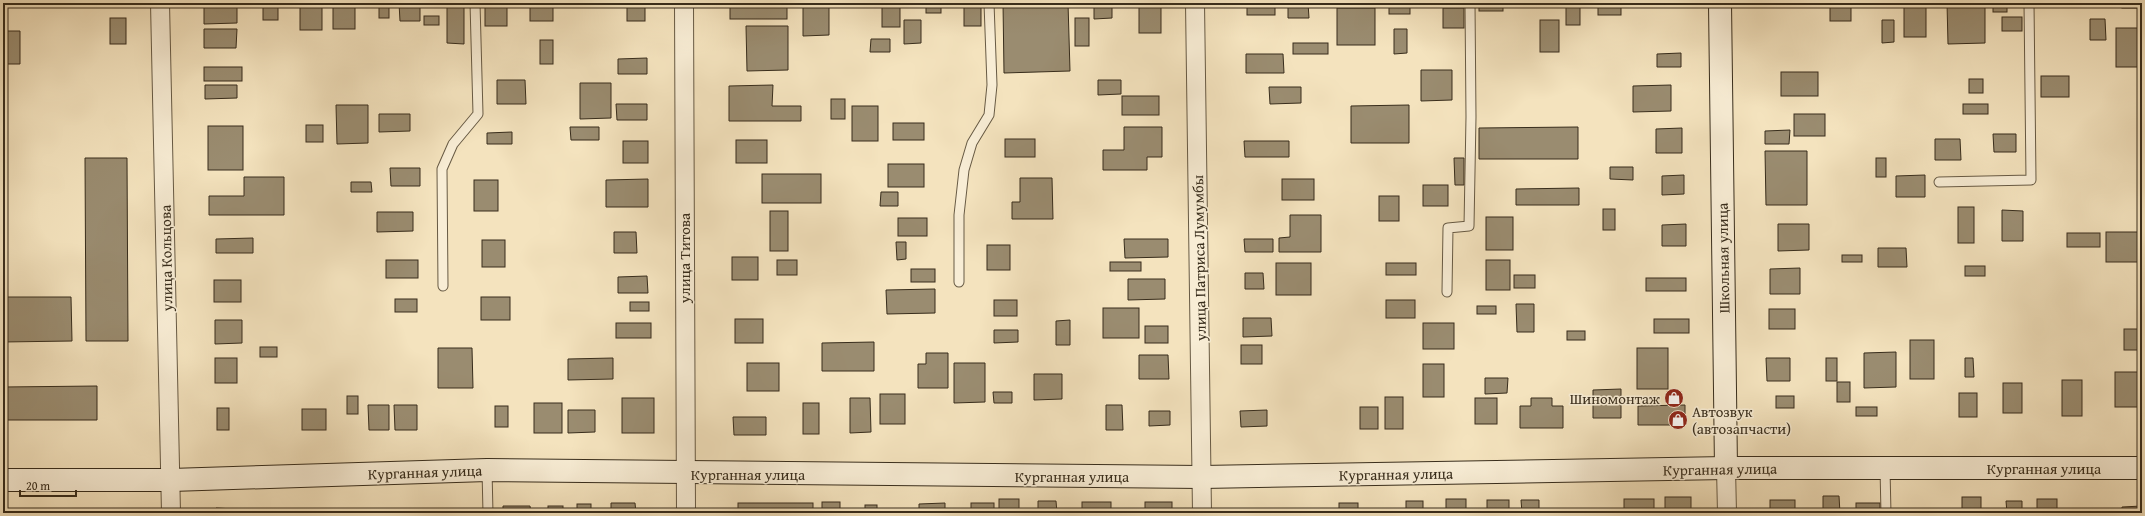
<svg xmlns="http://www.w3.org/2000/svg" width="2145" height="516" font-family="'Gentium Book Plus',serif">
	<style>
		.building { fill: #9a8c70; stroke: #382d1c }
		.lines { fill: none; stroke-linecap: round; stroke-linejoin: round }
		.lane-casing { stroke: #675a44; stroke-width: 11 }
		.street-casing { stroke: #675a44; stroke-width: 20 }
		.secondary-casing { stroke: #382d1c; stroke-width: 24 }
		.lane { stroke: #f8edd5; stroke-width: 9 }
		.street { stroke: #f8edd5; stroke-width: 18 }
		.secondary { stroke: #f8edd5; stroke-width: 22 }
		.labels { text-anchor: middle; dominant-baseline: central; stroke-width: 3; stroke-linejoin: round; paint-order: stroke }
		.street-label { font-size: 15px; fill: #382d1c; stroke: #f8edd5 }
		.poi-label { font-size: 15px; fill: #382d1c; stroke: #f8edd5; text-anchor: end }
	</style>
	<rect width="100%" height="100%" fill="#f4e3be"/>
	<filter id="stains"><feTurbulence type="fractalNoise" baseFrequency=".005" numOctaves="4"/><feColorMatrix values="0 0 0 0 .2 0 0 0 0 .09 0 0 0 0 .02 0 0 0 .5 -.17"/></filter>
	<radialGradient id="worn" r=".72"><stop offset=".6" stop-color="#630" stop-opacity="0"/><stop offset="1" stop-color="#630" stop-opacity=".3"/></radialGradient>
	<g class="building">
		<rect x="263" y="3" width="15" height="17"/>
		<rect x="333" y="3" width="22" height="26"/>
		<rect x="379" y="3" width="10" height="15"/>
		<path d="M399,3h21v18h-20z"/>
		<path d="M447,3h17v41l-17,-1z"/>
		<rect x="485" y="3" width="22" height="23"/>
		<rect x="530" y="3" width="23" height="18"/>
		<rect x="627" y="3" width="18" height="18"/>
		<rect x="730" y="3" width="57" height="16"/>
		<path d="M829,3v32l-26,1v-32z"/>
		<rect x="882" y="3" width="18" height="24"/>
		<rect x="926" y="3" width="15" height="10"/>
		<rect x="964" y="3" width="17" height="23"/>
		<path d="M1003,3h65l2,68 -66,2z"/>
		<path d="M1094,3h18v15l-18,1z"/>
		<rect x="1139" y="3" width="22" height="30"/>
		<rect x="1247" y="3" width="28" height="12"/>
		<path d="M1288,3h20l1,15h-21z"/>
		<rect x="1389" y="3" width="21" height="11"/>
		<rect x="1479" y="3" width="24" height="8"/>
		<rect x="1566" y="3" width="14" height="22"/>
		<rect x="1598" y="3" width="23" height="12"/>
		<rect x="1830" y="3" width="21" height="18"/>
		<rect x="1858" y="3" width="24" height="2"/>
		<rect x="1904" y="3" width="22" height="34"/>
		<path d="M1947,3h38v40l-37,1z"/>
		<rect x="1993" y="3" width="14" height="9"/>
		<rect x="2049" y="3" width="15" height="2"/>
		<rect x="2122" y="3" width="20" height="5"/>
		<path d="M204,4h33v19l-33,1z"/>
		<rect x="300" y="7" width="22" height="23"/>
		<rect x="1337" y="8" width="38" height="37"/>
		<rect x="1443" y="8" width="21" height="20"/>
		<rect x="424" y="16" width="15" height="9"/>
		<rect x="2002" y="17" width="20" height="14"/>
		<rect x="110" y="18" width="16" height="26"/>
		<rect x="1075" y="18" width="14" height="28"/>
		<path d="M2090,19h15l1,21h-16z"/>
		<path d="M904,20h17v23l-17,1z"/>
		<rect x="1540" y="20" width="19" height="32"/>
		<path d="M1882,20h12v22l-12,1z"/>
		<path d="M746,26h42v44l-41,1z"/>
		<rect x="2116" y="28" width="26" height="39"/>
		<path d="M204,29h33l-1,19h-32z"/>
		<path d="M1394,29h13v24l-13,1z"/>
		<path d="M3,31h17v33h-17v82z"/>
		<path d="M871,39h19v13h-20z"/>
		<rect x="540" y="40" width="13" height="24"/>
		<rect x="1293" y="43" width="35" height="11"/>
		<path d="M1681,53v14h-24v-13z"/>
		<path d="M1246,54h37l1,19h-38z"/>
		<path d="M647,58v16h-29v-15z"/>
		<rect x="204" y="67" width="38" height="14"/>
		<path d="M1421,70h31v30l-31,1z"/>
		<rect x="1781" y="72" width="37" height="24"/>
		<rect x="2041" y="76" width="28" height="21"/>
		<rect x="1969" y="79" width="14" height="14"/>
		<path d="M497,80h28l1,24h-29z"/>
		<path d="M1098,80h23v14l-23,1z"/>
		<path d="M580,83h31v35l-31,1z"/>
		<path d="M205,85h32v13l-32,1z"/>
		<path d="M773,85l-1,21h29v15h-72v-35z"/>
		<path d="M1671,85v26l-38,1v-26z"/>
		<path d="M1269,87h32v16l-31,1z"/>
		<rect x="1122" y="96" width="37" height="19"/>
		<rect x="831" y="99" width="14" height="20"/>
		<path d="M616,104h31v16h-30z"/>
		<rect x="1963" y="104" width="25" height="10"/>
		<path d="M336,105h32v38l-31,1z"/>
		<path d="M1409,105v38h-58v-37z"/>
		<rect x="852" y="106" width="26" height="35"/>
		<path d="M379,114h31v17l-31,1z"/>
		<rect x="1794" y="114" width="31" height="22"/>
		<rect x="893" y="123" width="31" height="17"/>
		<rect x="306" y="125" width="17" height="17"/>
		<rect x="208" y="126" width="35" height="44"/>
		<path d="M570,127h29v13h-28z"/>
		<path d="M1124,127h38v30h-15v13h-44v-20h21z"/>
		<path d="M1578,127v32h-99v-31z"/>
		<path d="M1682,128v25h-26v-24z"/>
		<path d="M1790,130l-1,14h-24v-13z"/>
		<path d="M512,132v12h-25v-11z"/>
		<path d="M1993,134h23v18h-22z"/>
		<rect x="1005" y="139" width="30" height="18"/>
		<path d="M1935,139h25l1,21h-26z"/>
		<rect x="736" y="140" width="31" height="23"/>
		<rect x="623" y="141" width="25" height="22"/>
		<path d="M1244,141h45v16h-44z"/>
		<path d="M1765,151h42v54h-41z"/>
		<path d="M85,158h42l1,183h-42z"/>
		<path d="M1454,158h10v27h-9z"/>
		<rect x="1876" y="158" width="10" height="19"/>
		<rect x="888" y="164" width="36" height="23"/>
		<path d="M1610,167h23v13l-23,-1z"/>
		<path d="M390,168h30v18h-29z"/>
		<rect x="762" y="174" width="59" height="29"/>
		<path d="M1684,175v19l-22,1v-19z"/>
		<path d="M1925,175v22h-29v-21z"/>
		<path d="M244,177h40v38h-75v-19h35z"/>
		<path d="M1020,178h32l1,41h-41v-17h8z"/>
		<path d="M648,179v28h-42v-27z"/>
		<rect x="1282" y="179" width="32" height="21"/>
		<rect x="474" y="180" width="24" height="31"/>
		<path d="M351,182h20l1,10h-21z"/>
		<rect x="1423" y="185" width="25" height="21"/>
		<path d="M1579,188v17h-63v-16z"/>
		<path d="M881,192h17v14h-18z"/>
		<rect x="1379" y="196" width="20" height="25"/>
		<rect x="1958" y="207" width="16" height="36"/>
		<rect x="1603" y="209" width="12" height="21"/>
		<path d="M2002,210l21,1v30h-21z"/>
		<rect x="770" y="211" width="18" height="40"/>
		<path d="M377,212h36v19l-36,1z"/>
		<path d="M1290,215h31v37h-42v-14l11,-1z"/>
		<rect x="1486" y="217" width="27" height="33"/>
		<rect x="898" y="218" width="29" height="18"/>
		<path d="M1686,224v22h-24v-21z"/>
		<path d="M1778,224h31v26l-31,1z"/>
		<path d="M614,232h22l1,21h-23z"/>
		<rect x="2106" y="232" width="36" height="30"/>
		<rect x="2067" y="233" width="33" height="14"/>
		<path d="M253,238v15h-37v-14z"/>
		<path d="M1124,239h44v18l-43,1z"/>
		<path d="M1244,239h29v13h-28z"/>
		<rect x="482" y="240" width="23" height="27"/>
		<path d="M896,242h10v17l-9,1z"/>
		<rect x="987" y="245" width="23" height="25"/>
		<path d="M1878,248h28l1,19h-29z"/>
		<rect x="1842" y="255" width="20" height="7"/>
		<rect x="732" y="257" width="26" height="23"/>
		<rect x="386" y="260" width="32" height="18"/>
		<rect x="777" y="260" width="20" height="15"/>
		<rect x="1486" y="260" width="24" height="30"/>
		<rect x="1110" y="262" width="31" height="9"/>
		<rect x="1276" y="263" width="35" height="32"/>
		<rect x="1386" y="263" width="30" height="12"/>
		<rect x="1965" y="266" width="20" height="10"/>
		<path d="M1800,268v26h-30v-25z"/>
		<rect x="911" y="269" width="24" height="13"/>
		<path d="M1245,273h18l1,16h-19z"/>
		<rect x="1514" y="275" width="21" height="13"/>
		<path d="M647,276l1,17h-30v-16z"/>
		<rect x="1646" y="278" width="40" height="13"/>
		<path d="M1128,279h37v20l-37,1z"/>
		<rect x="214" y="280" width="27" height="22"/>
		<path d="M935,289v24l-48,1 -1,-24z"/>
		<path d="M3,297h68l1,44 -69,1z"/>
		<rect x="481" y="297" width="29" height="23"/>
		<rect x="395" y="299" width="22" height="13"/>
		<rect x="994" y="300" width="23" height="16"/>
		<rect x="1386" y="300" width="29" height="18"/>
		<rect x="630" y="302" width="19" height="9"/>
		<path d="M1516,304h18v28h-17z"/>
		<rect x="1477" y="306" width="19" height="8"/>
		<rect x="1103" y="308" width="36" height="30"/>
		<rect x="1769" y="309" width="26" height="20"/>
		<path d="M1243,318h28l1,18 -29,1z"/>
		<rect x="735" y="319" width="28" height="24"/>
		<rect x="1654" y="319" width="35" height="14"/>
		<path d="M215,320h27v23l-27,1z"/>
		<path d="M1070,320v25h-14v-24z"/>
		<rect x="616" y="323" width="35" height="15"/>
		<rect x="1423" y="323" width="31" height="26"/>
		<rect x="1145" y="326" width="23" height="17"/>
		<rect x="2124" y="329" width="18" height="21"/>
		<path d="M994,330h24v12l-24,1z"/>
		<rect x="1567" y="331" width="18" height="9"/>
		<rect x="1910" y="340" width="24" height="39"/>
		<path d="M874,342v29h-52v-28z"/>
		<rect x="1241" y="345" width="21" height="19"/>
		<rect x="260" y="347" width="17" height="10"/>
		<path d="M438,348h34l1,40h-35z"/>
		<rect x="1637" y="348" width="31" height="41"/>
		<path d="M1896,352v35l-32,1v-35z"/>
		<path d="M926,353h22v35h-30v-24h8z"/>
		<path d="M1139,355h29l1,24h-30z"/>
		<rect x="215" y="358" width="22" height="25"/>
		<path d="M613,358v21l-45,1v-21z"/>
		<path d="M1766,358h24v23h-23z"/>
		<rect x="1826" y="358" width="11" height="23"/>
		<path d="M1965,358h8l1,19h-9z"/>
		<rect x="747" y="363" width="32" height="28"/>
		<path d="M954,363h31v39l-31,1z"/>
		<rect x="1423" y="364" width="21" height="33"/>
		<rect x="2115" y="372" width="27" height="35"/>
		<path d="M1034,374h28v25l-28,1z"/>
		<path d="M1485,378h23l-1,15 -22,1z"/>
		<rect x="2062" y="380" width="20" height="36"/>
		<rect x="1837" y="382" width="13" height="20"/>
		<rect x="2003" y="383" width="19" height="30"/>
		<path d="M97,386v34h-94v-33z"/>
		<path d="M1621,389v29h-28v-28z"/>
		<path d="M993,392h19v11h-18z"/>
		<rect x="1959" y="393" width="18" height="24"/>
		<rect x="880" y="394" width="25" height="30"/>
		<rect x="347" y="396" width="11" height="18"/>
		<rect x="1776" y="396" width="18" height="12"/>
		<rect x="1385" y="397" width="18" height="32"/>
		<rect x="622" y="398" width="32" height="35"/>
		<path d="M850,398h20l1,34 -21,1z"/>
		<rect x="1475" y="398" width="22" height="26"/>
		<path d="M1531,398h21v8h11v22h-43v-22h11z"/>
		<rect x="534" y="403" width="28" height="30"/>
		<rect x="803" y="403" width="16" height="31"/>
		<path d="M368,405h21v25h-20z"/>
		<path d="M394,405h23v25h-22z"/>
		<path d="M1106,405h16l1,25h-17z"/>
		<path d="M1685,405v20h-47v-19z"/>
		<rect x="495" y="406" width="13" height="21"/>
		<rect x="1360" y="407" width="18" height="22"/>
		<rect x="1856" y="407" width="21" height="9"/>
		<rect x="217" y="408" width="12" height="22"/>
		<rect x="302" y="409" width="24" height="21"/>
		<path d="M568,410h27v22l-27,1z"/>
		<path d="M1267,410v16l-26,1 -1,-16z"/>
		<path d="M1149,411h21v14l-21,1z"/>
		<path d="M733,417h33v18h-32z"/>
		<path d="M1823,496h16l1,17h-17z"/>
		<rect x="1665" y="497" width="26" height="16"/>
		<rect x="1962" y="497" width="19" height="16"/>
		<rect x="999" y="499" width="20" height="14"/>
		<rect x="1446" y="499" width="20" height="14"/>
		<rect x="1624" y="499" width="30" height="14"/>
		<rect x="2037" y="499" width="20" height="14"/>
		<rect x="1487" y="500" width="22" height="13"/>
		<path d="M1521,500h18v13h-17z"/>
		<rect x="1770" y="500" width="25" height="13"/>
		<path d="M1038,501h18l1,12h-19z"/>
		<rect x="1406" y="501" width="17" height="12"/>
		<path d="M2006,501h16v12h-15z"/>
		<rect x="822" y="502" width="18" height="11"/>
		<rect x="1082" y="502" width="29" height="11"/>
		<rect x="1145" y="502" width="27" height="11"/>
		<path d="M611,503h24l1,10h-25z"/>
		<rect x="738" y="503" width="75" height="10"/>
		<path d="M945,503v10h-26v-9z"/>
		<rect x="971" y="503" width="23" height="10"/>
		<rect x="1339" y="503" width="19" height="10"/>
		<rect x="1856" y="503" width="24" height="10"/>
		<rect x="577" y="504" width="14" height="9"/>
		<rect x="865" y="505" width="12" height="8"/>
		<path d="M503,506h27l1,7h-28z"/>
		<rect x="548" y="506" width="15" height="7"/>
		<path d="M2142,506v7h-20v-6z"/>
		<path d="M216,508l19,1v4h-19z"/>
		<rect x="452" y="509" width="24" height="4"/>
		<path d="M1305,509v4h-68v-3z"/>
		<rect x="2093" y="509" width="15" height="4"/>
		<rect x="272" y="510" width="17" height="3"/>
		<rect x="345" y="510" width="32" height="3"/>
		<rect x="22" y="511" width="27" height="2"/>
		<rect x="60" y="511" width="21" height="2"/>
		<rect x="118" y="511" width="17" height="2"/>
	</g>
	<g class="lines">
		<defs>
			<g id="lane">
				<path d="M1939,182l92,-2 -2,-177"/>
				<path d="M959,282v-67l5,-45 8,-27 17,-28 3,-30 -3,-82"/>
				<path d="M443,286l-1,-117 11,-25 25,-30 -3,-111"/>
				<path d="M1447,292l1,-64 21,-2 2,-109 -1,-114"/>
				<path d="M1885,469l1,44"/>
				<path d="M487,470l1,43"/>
			</g>
			<g id="street">
				<path d="M160,3l11,510"/>
				<path d="M684,3l2,510"/>
				<path d="M1195,3l7,510"/>
				<path d="M1726,468l1,45"/>
			</g>
			<g id="secondary">
				<path d="M1720,3l6,465"/>
				<path d="M3,480h168l316,-10 715,7 524,-9h416"/>
			</g>
		</defs>
		<use href="#lane" class="lane-casing"/>
		<use href="#street" class="street-casing"/>
		<use href="#secondary" class="secondary-casing"/>
		<use href="#lane" class="lane"/>
		<use href="#street" class="street"/>
		<use href="#secondary" class="secondary"/>
	</g>
	<defs>
		<symbol id="shop-disc" viewBox="-11 -11 22 22"><circle r="9.5" fill="#8f2418" stroke="#f8edd5"/><path d="M-5-2.5h2.3a2.7 3.5 0 0 1 5.4 0H5L5.5 6h-11ZM-1.5-2.5h3a1.5 2.3 0 0 0-3 0Z" fill="#fff"/></symbol>
	</defs>
	<g fill-rule="evenodd">
		<use href="#shop-disc" x="1663" y="387" width="22" height="22"/>
		<use href="#shop-disc" x="1667" y="409" width="22" height="22"/>
	</g>
	<g class="labels">
		<g class="street-label">
			<text transform="translate(166 258) rotate(-91)">улица Кольцова</text>
			<text transform="translate(684 258) rotate(-90)">улица Титова</text>
			<text transform="translate(1199 258) rotate(-91)">улица Патриса Лумумбы</text>
			<text transform="translate(1723 258) rotate(-91)">Школьная улица</text>
			<text x="2044" y="468">Курганная улица</text>
			<text transform="translate(1720 469) rotate(-1)">Курганная улица</text>
			<text transform="translate(425 472) rotate(-2)">Курганная улица</text>
			<text x="748" y="474">Курганная улица</text>
			<text transform="translate(1396 474) rotate(-1)">Курганная улица</text>
			<text x="1072" y="476">Курганная улица</text>
		</g>
		<g class="poi-label">
			<text x="1660" y="398">Шиномонтаж</text>
			<text x="1692" y="411" text-anchor="start">Автозвук<tspan x="1692" dy="17">(автозапчасти)</tspan></text>
		</g>
	</g>
	<rect width="2145" height="516" fill="none" stroke="#f4e3be" stroke-width="16"/>
	<rect x="4" y="4" width="2137" height="508" fill="none" stroke="#382d1c" stroke-width="2"/>
	<rect x="8" y="8" width="2129" height="500" fill="none" stroke="#382d1c"/>
	<path d="M20 490v6h56v-6" fill="none" stroke="#382d1c" stroke-width="2"/>
	<text x="26" y="490" font-size="12" fill="#382d1c" stroke="#f8edd5" stroke-width="3" paint-order="stroke">20 m</text>
	<rect width="100%" height="100%" filter="url(#stains)"/>
	<rect width="100%" height="100%" fill="url(#worn)"/>
</svg>
